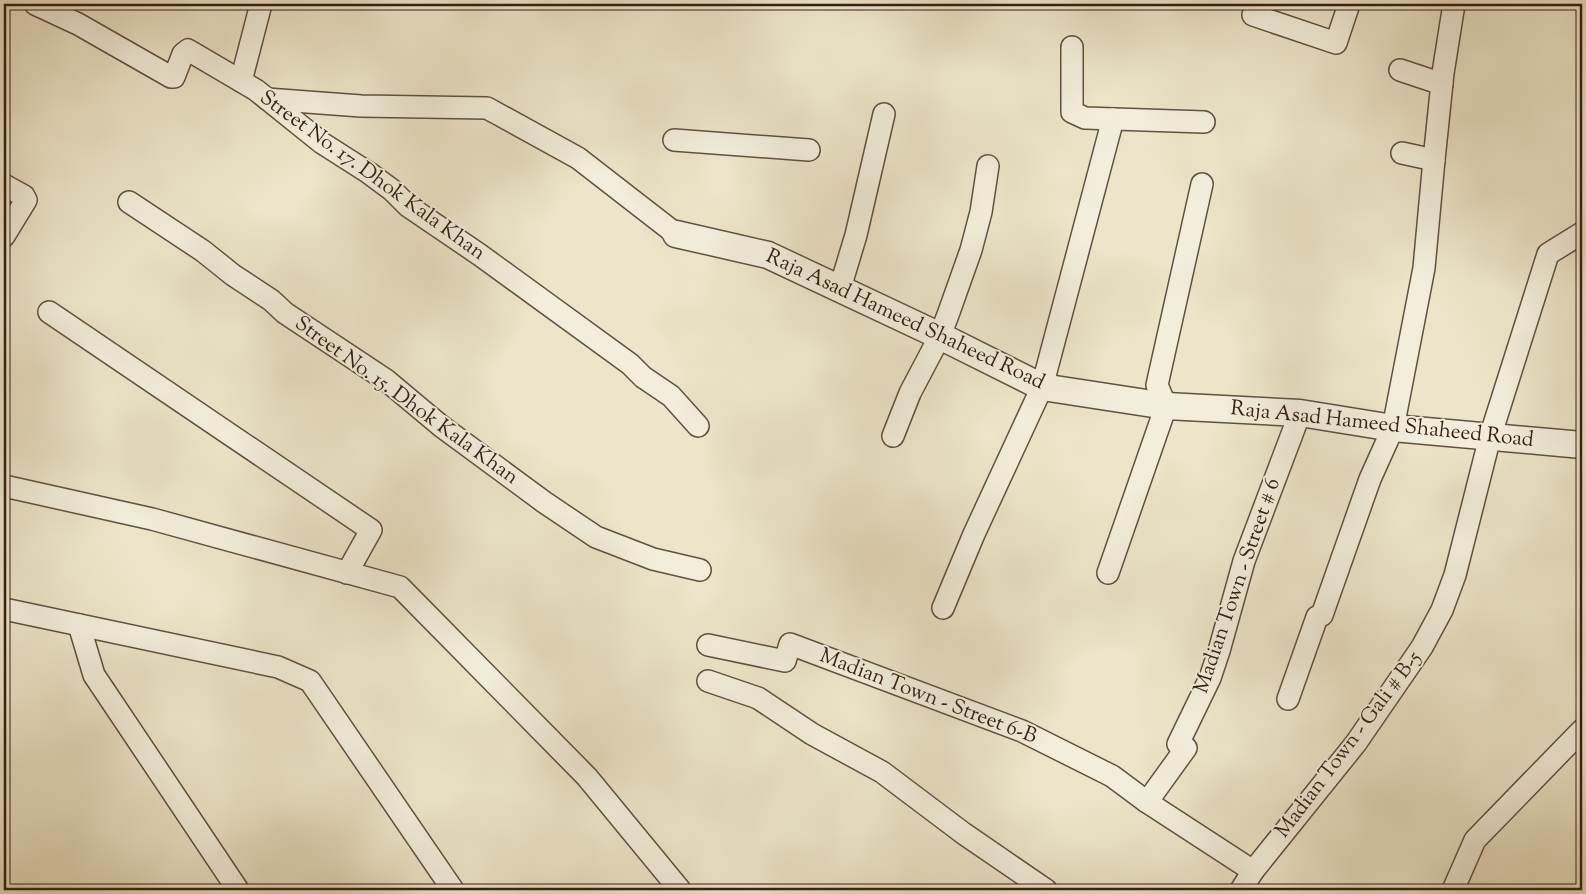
<svg xmlns="http://www.w3.org/2000/svg" width="1586" height="894" font-family="'Sorts Mill Goudy',serif">
	<style>
		.lines { fill: none; stroke-linecap: round; stroke-linejoin: round }
		.minor-casing { stroke: #625041; stroke-width: 24 }
		.tertiary-casing { stroke: #625041; stroke-width: 29 }
		.minor { stroke: #f3eedc; stroke-width: 21 }
		.tertiary { stroke: #f3eedc; stroke-width: 26 }
		.labels { text-anchor: middle; dominant-baseline: central; stroke-width: 4; stroke-linejoin: round; paint-order: stroke }
		.street-label { font-size: 21px; fill: #341e14; stroke: #f3eedc }
	</style>
	<rect width="100%" height="100%" fill="#ede5c9"/>
	<filter id="stains"><feTurbulence type="fractalNoise" baseFrequency=".004" numOctaves="4"/><feColorMatrix values="0 0 0 0 .2 0 0 0 0 .09 0 0 0 0 .02 0 0 0 .5 -.17"/></filter>
	<radialGradient id="worn" r=".72"><stop offset=".6" stop-color="#630" stop-opacity="0"/><stop offset="1" stop-color="#630" stop-opacity=".3"/></radialGradient>
	<g class="lines">
		<defs>
			<g id="minor">
				<path d="M35,4l43,20 93,53h3l9,-23 5,-4 68,40 66,53 47,30 23,17 16,16 72,49 150,109 13,13 28,19 27,30"/>
				<path d="M1253,15l83,28 13,-39"/>
				<path d="M1072,47v65l13,6 119,4"/>
				<path d="M1400,70l42,14"/>
				<path d="M241,81l20,-77"/>
				<path d="M267,99l94,7 126,2 91,50 98,76"/>
				<path d="M674,140l135,10"/>
				<path d="M1402,153l32,7 9,-87 11,-69"/>
				<path d="M4,185l20,11 2,4 -22,36"/>
				<path d="M129,202l74,49 30,24 38,25 14,13 101,67 55,46 103,76 52,35 57,22 47,11"/>
				<path d="M840,288l16,-53 28,-121"/>
				<path d="M49,312l322,218 -24,43"/>
				<path d="M893,436l17,-43 30,-57 9,-24 22,-62 10,-38 7,-46"/>
				<path d="M4,486l148,33 248,68 187,190 93,113"/>
				<path d="M1108,573l58,-167 -9,-21 45,-201"/>
				<path d="M943,608l31,-74 68,-147 71,-268"/>
				<path d="M4,609l274,58 32,14 143,209"/>
				<path d="M79,625l15,50 144,215"/>
				<path d="M708,645l77,16 5,-17 232,87 90,45 35,26 106,69 103,-128 66,-96 20,-37 13,-35 35,-138 58,-183 34,-21"/>
				<path d="M708,681l50,17 54,36 70,38 81,61 83,57"/>
				<path d="M1288,699l29,-82 5,-2 48,-136 23,-51 31,-160 10,-108"/>
				<path d="M1147,802l39,-54 -8,-4 32,-66 9,-27 25,-90 56,-148"/>
				<path d="M1241,890l12,-19"/>
				<path d="M1453,890l22,-50 107,-110"/>
			</g>
			<path id="tertiary" d="M676,234l92,21 172,81 102,51 124,19 134,7 93,15 189,17"/>
		</defs>
		<use href="#minor" class="minor-casing"/>
		<use href="#tertiary" class="tertiary-casing"/>
		<use href="#minor" class="minor"/>
		<use href="#tertiary" class="tertiary"/>
	</g>
	<g class="labels">
		<g class="street-label">
			<text transform="translate(372 176) rotate(36)">Street No. 17. Dhok Kala Khan</text>
			<text transform="translate(905 320) rotate(25)">Raja Asad Hameed Shaheed Road</text>
			<text transform="translate(406 401) rotate(36)">Street No. 15. Dhok Kala Khan</text>
			<text transform="translate(1382 425) rotate(6)">Raja Asad Hameed Shaheed Road</text>
			<text transform="translate(1238 586) rotate(-71)">Madian Town - Street # 6</text>
			<text transform="translate(928 697) rotate(21)">Madian Town - Street 6-B</text>
			<text transform="translate(1349 745) rotate(-53)">Madian Town - Gali # B-5</text>
		</g>
	</g>
	<rect width="1586" height="894" fill="none" stroke="#ede5c9" stroke-width="20"/>
	<rect x="5" y="5" width="1576" height="884" fill="none" stroke="#341e14" stroke-width="2.5"/>
	<rect x="10" y="10" width="1566" height="874" fill="none" stroke="#341e14"/>
	<rect width="100%" height="100%" filter="url(#stains)"/>
	<rect width="100%" height="100%" fill="url(#worn)"/>
</svg>
